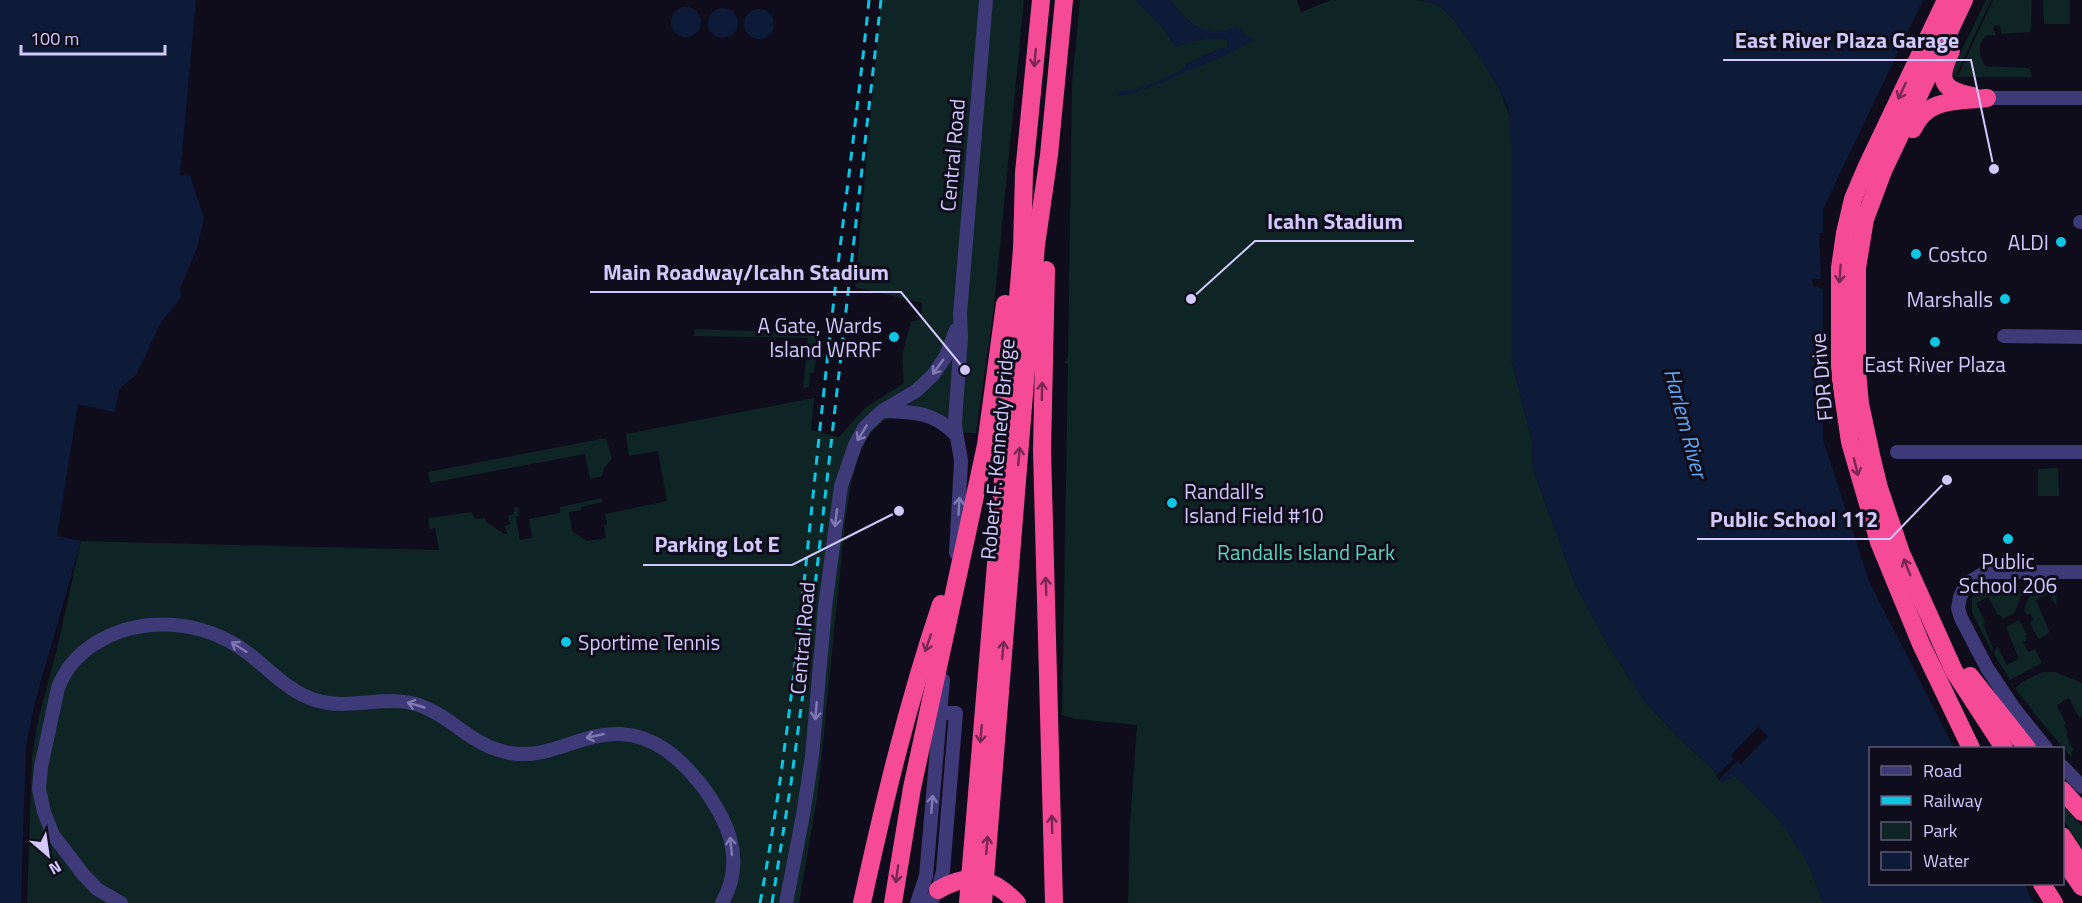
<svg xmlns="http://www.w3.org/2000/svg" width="2082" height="903" font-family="'Titillium Web',sans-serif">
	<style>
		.green { fill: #0f2424 }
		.water { fill: #0d1b39 }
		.pier { fill: #0f0c1b }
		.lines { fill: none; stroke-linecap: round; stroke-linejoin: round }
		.minor { stroke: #3e3977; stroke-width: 14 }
		.highway { stroke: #f54b96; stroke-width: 18 }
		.rail { stroke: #0dc6e4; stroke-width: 3; stroke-dasharray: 9 8; stroke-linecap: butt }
		.oneway { stroke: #762852 }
		.oneway2 { stroke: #807ab3 }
		.poi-dot { fill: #0dc6e4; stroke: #0f0c1b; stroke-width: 2 }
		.labels { text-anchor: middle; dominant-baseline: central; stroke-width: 6; stroke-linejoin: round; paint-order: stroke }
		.street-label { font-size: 21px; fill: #d1c9fc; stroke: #0f0c1b }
		.poi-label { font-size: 21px; fill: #d1c9fc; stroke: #0f0c1b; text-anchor: end }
		.park-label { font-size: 21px; fill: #5ad6bc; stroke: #0f0c1b }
		.water-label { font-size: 22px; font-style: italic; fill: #5da9f6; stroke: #0f0c1b }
		.leader { fill: none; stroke: #d1c9fc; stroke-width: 2 }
		.callout-dot { fill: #d1c9fc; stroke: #0f0c1b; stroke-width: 2 }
		.callout-label { font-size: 22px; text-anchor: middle; font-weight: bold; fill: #d1c9fc; stroke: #0f0c1b; stroke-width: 6; stroke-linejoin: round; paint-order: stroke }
	</style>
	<rect width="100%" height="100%" fill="#0f0c1b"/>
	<g class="green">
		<path d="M881,0h143l-30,307 -18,126 -31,-1 -15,-13 -37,-2 -10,4 -15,15 -10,22 -7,26 -6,38 -27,270 -19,111h-772l5,-146 6,-37 19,-71 24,-108 358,9 -4,-22 -5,1 -2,-11 44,-6 3,7 10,-1 1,4 18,12h4l-4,-8 6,-2 -2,-8 6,-2v-6l4,-1 1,9 -3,1 4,23 12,-2 -3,-19 31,-6v-6l42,-9v4l-21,5 1,3 -13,2 3,19 15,10 19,-3 -2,-13 3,-1 -2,-10 62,-13 -9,-50 -29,5 -3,-22 188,-36 -3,32 28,7 26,-29 39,-25 -2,-28 9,-33 10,-3 1,-16 -67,-16z"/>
		<path d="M1080,0h56l26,27 14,20c17,-6 33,-11 51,-7l1,8 -9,1 -33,16v5l41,-16 25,-14 -15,-12c-34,10 -47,-3 -67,-28h127l4,12 30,-12h89l20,6 14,14 18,25 28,45 11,30v238l21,84 1,27 41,113 34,63 38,58 35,37 37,34 4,9 12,-7c30,25 56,53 74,88 6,12 10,26 15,39h-695l2,-79 7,-99 -62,-6 -13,-4 6,-351 -3,-1 3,-7 4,-273z"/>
		<path d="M1986,0h5l-35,75 2,1 35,-76h39l-1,30 -1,2 -29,2 -1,-8 -5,-1 -2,3 3,7 -11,1c-8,10 -6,19 0,30l44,2 3,9h-75l-5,-3v-4z"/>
		<path d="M2043,0h27v24h-26z"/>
		<path d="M695,329l125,4 -6,39 -4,1 -1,14 -6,1 5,-50 -114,-2z"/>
		<path d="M606,438l6,21 -8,9 -2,8 -12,3 -5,-25 -155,29 -2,-11z"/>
		<path d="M2058,468l1,28h-21v-27z"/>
		<path d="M1986,589h34l2,4 -7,19 -12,7 -3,-4h-2l-10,-18 -12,6 9,19 -2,2 10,24 -1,4 -20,-40v-15l6,-5z"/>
		<path d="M2038,590h19l-1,16 4,6 -11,-18 -13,6 13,31 -1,3 -10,5 -8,-16 3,-4 -3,-6 -3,2 -3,-5 5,-13z"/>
		<path d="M2019,620l8,14 -2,2 2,4 -4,2 5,10 7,-3 7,14 -32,17 -16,-26 3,-8 10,19 12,-6 -13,-32z"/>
		<path d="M2042,672h13l27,11v35l-1,-2 -2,1 -10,-19 -12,7 9,19 -2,1 4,8 -2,2 7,14 -2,8 -34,-40 -22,-29 7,-6z"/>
		<path d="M2063,804l19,22v23l-19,-30z"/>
	</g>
	<g class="water">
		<path d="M0,0h196l-16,175 10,1 14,42 -7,30 -17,40 1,9 -19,24 -26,54 -16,13 -6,24 -36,-8 -21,132 24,5 -46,161 -9,44 -5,157h-21z"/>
		<path d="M1136,0h34c19,25 33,38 67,27l16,13 -26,14 -66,29 -29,11 -15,2v-2c7,-6 14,-2 23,-6 15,-5 30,-12 45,-20l1,-3 33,-16 9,-2 -1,-7c-18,-4 -34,1 -51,7l-14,-20z"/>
		<path d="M1420,0h503l-100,209v24h-4l2,46 -9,1 1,6 10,3v151l46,141 85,167h-84v136h154l10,19h-211c-5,-13 -9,-28 -16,-40 -18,-35 -43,-61 -73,-87l-12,7 -4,-9 -37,-34 -35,-37 -38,-58 -34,-63 -41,-113 -1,-27 -21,-84v-212l-2,-36 -9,-20 -28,-45 -18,-25 -14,-14z"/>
		<circle cx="686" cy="22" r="15"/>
		<circle cx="723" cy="23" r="15"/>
		<circle cx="759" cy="24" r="15"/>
	</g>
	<path class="pier" d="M1758,727l10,9 -27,28 -3,-3 -19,19 -3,-4 18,-18 -3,-3z"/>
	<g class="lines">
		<g class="minor">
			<path d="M1987,98h95"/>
			<path d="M2080,222h2"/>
			<path d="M2004,336l78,1"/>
			<path d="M883,411c30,1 49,0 72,23"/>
			<path d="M1897,452h185"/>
			<path d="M956,553l5,-91c-1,-14 -6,-27 -6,-41l6,-83 -1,-24 26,-314"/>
			<path d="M2046,748l-33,-41 -26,-39 -26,-50 -3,-10 2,-11 7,-14 19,-11h96"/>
			<path d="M2062,766l20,21"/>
			<path d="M121,903l-24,-14 -14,-15 -30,-39 -9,-23 -5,-23 2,-22 17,-79c14,-38 53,-59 92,-63 35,-3 71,7 99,29 22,17 39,37 66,46 34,11 70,-6 104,5 34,12 52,41 91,48 40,7 71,-21 111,-19 34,2 57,23 78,48 28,36 48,77 23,121"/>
			<path d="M786,903l17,-88 9,-59 13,-149 16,-121 14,-41 10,-18 17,-16 34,-20 17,-16 13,-19 10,-26"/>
			<path d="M917,903l9,-27 17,-196"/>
			<path d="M930,903l8,-13 5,-19 13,-158h-17"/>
		</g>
		<g class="highway">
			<path d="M1946,0l-79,166 -14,33 -8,34 -5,35v105l10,69 29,100 42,102 50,104"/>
			<path d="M1964,0l-81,171 -18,48 -8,49v103l3,33 11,51 8,33 22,65 53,118 50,77"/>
			<path d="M1951,51c-14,29 -10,39 22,45"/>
			<path d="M1913,129c15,-32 43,-27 74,-31"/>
			<path d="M1046,270l-4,180 12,453"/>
			<path d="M1970,676l57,72"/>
			<path d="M2062,790l20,22"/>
			<path d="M2062,836l20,30"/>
			<path d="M2062,858l20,29"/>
			<path d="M2042,884l12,19"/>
			<path d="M938,890c32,-19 54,-13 79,13"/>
			<path d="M862,903c22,-101 46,-201 79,-299"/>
			<path d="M893,903l19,-115 74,-343 19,-141"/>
			<path d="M968,903l54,-654 2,-76 17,-173"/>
			<path d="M983,903l53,-658 13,-90 15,-155"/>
		</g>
		<g class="rail">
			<path d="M760,903c32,-172 46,-347 65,-522 13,-127 31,-254 44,-381"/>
			<path d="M772,903l19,-120 12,-90 78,-693"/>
		</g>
	</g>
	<defs><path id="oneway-shaft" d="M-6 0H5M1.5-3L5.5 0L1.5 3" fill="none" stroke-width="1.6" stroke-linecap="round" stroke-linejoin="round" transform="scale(1.5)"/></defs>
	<g class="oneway">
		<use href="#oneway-shaft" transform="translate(1035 58) rotate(95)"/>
		<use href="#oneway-shaft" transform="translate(1902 91) rotate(115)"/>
		<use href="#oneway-shaft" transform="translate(1840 274) rotate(94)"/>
		<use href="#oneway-shaft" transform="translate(1042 391) rotate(-89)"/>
		<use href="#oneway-shaft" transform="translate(1019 456) rotate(-85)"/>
		<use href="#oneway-shaft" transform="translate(1856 467) rotate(76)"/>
		<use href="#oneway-shaft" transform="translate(1907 567) rotate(-112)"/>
		<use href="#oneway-shaft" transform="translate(1046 586) rotate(-92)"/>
		<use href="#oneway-shaft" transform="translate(928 643) rotate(109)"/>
		<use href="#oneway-shaft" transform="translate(1003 650) rotate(-85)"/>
		<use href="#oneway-shaft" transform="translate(981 734) rotate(95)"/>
		<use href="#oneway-shaft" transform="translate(1052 824) rotate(-91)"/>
		<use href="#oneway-shaft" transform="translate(987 845) rotate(-85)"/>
		<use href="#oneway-shaft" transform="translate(897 874) rotate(98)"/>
	</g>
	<g class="oneway2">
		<use href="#oneway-shaft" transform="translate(938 367) rotate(126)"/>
		<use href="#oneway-shaft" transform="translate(862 433) rotate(122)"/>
		<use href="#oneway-shaft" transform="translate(959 506) rotate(-87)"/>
		<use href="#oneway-shaft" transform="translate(836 518) rotate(97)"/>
		<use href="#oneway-shaft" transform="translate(239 647) rotate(-147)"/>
		<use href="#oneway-shaft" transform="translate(416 705) rotate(-164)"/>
		<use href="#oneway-shaft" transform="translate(816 711) rotate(95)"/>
		<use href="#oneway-shaft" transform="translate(595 736) rotate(167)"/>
		<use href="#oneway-shaft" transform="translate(932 804) rotate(-85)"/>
		<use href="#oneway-shaft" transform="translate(731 846) rotate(-96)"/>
	</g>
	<g class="poi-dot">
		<circle cx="2061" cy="242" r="6"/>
		<circle cx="1916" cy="254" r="6"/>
		<circle cx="2005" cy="299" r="6"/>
		<circle cx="894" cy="337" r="6"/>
		<circle cx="1935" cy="342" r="6"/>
		<circle cx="1172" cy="503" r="6"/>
		<circle cx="2008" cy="539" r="6"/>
		<circle cx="566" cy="642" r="6"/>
	</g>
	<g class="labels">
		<g class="street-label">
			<text transform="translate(952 155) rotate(-85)">Central Road</text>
			<text transform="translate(1821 377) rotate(-95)">FDR Drive</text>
			<text transform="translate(997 449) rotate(-85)">Robert F. Kennedy Bridge</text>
			<text transform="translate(802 638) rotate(-85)">Central Road</text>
		</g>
		<g class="poi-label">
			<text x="2049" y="242">ALDI</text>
			<text x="1928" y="254" text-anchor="start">Costco</text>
			<text x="1993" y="299">Marshalls</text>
			<text x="882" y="325">A Gate, Wards<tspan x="882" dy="24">Island WRRF</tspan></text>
			<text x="1935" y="364" text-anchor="middle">East River Plaza</text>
			<text x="1184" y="491" text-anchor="start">Randall's<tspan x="1184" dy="24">Island Field #10</tspan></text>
			<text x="2008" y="561" text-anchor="middle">Public<tspan x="2008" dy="24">School 206</tspan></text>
			<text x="578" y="642" text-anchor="start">Sportime Tennis</text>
		</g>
		<g class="park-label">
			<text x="1306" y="552">Randalls Island Park</text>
		</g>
		<g class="water-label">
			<text transform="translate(1686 423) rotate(75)">Harlem River</text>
		</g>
	</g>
	<path class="leader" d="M1994 169L1971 60H1723M1191 299L1255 241H1414M965 370L901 292H590M1947 480L1890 539H1697M899 511L792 565H643"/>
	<g class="callout-dot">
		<circle cx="1994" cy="169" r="6"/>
		<circle cx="1191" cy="299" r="6"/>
		<circle cx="965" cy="370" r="6"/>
		<circle cx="1947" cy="480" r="6"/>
		<circle cx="899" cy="511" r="6"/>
	</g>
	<g class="callout-label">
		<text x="1847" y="48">East River Plaza Garage</text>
		<text x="1335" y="229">Icahn Stadium</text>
		<text x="746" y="280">Main Roadway/Icahn Stadium</text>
		<text x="1794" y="527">Public School 112</text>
		<text x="717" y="552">Parking Lot E</text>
	</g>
	<rect x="1869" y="747" width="195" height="138" fill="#0f0c1b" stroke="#5d5875" stroke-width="1.5"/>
	<rect x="1881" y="766" width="30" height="9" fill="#3e3977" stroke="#5d5875" stroke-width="1.5"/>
	<text x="1923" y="777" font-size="18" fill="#d1c9fc">Road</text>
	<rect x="1881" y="796" width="30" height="9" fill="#0dc6e4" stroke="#5d5875" stroke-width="1.5"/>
	<text x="1923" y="807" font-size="18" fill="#d1c9fc">Railway</text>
	<rect x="1881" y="822" width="30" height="18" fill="#0f2424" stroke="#5d5875" stroke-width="1.5"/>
	<text x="1923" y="837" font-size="18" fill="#d1c9fc">Park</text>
	<rect x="1881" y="852" width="30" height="18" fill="#0d1b39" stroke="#5d5875" stroke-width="1.5"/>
	<text x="1923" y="867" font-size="18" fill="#d1c9fc">Water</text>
	<g transform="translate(48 855) rotate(151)" stroke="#0f0c1b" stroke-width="4.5" paint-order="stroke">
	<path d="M0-4.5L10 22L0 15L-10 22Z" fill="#d1c9fc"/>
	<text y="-9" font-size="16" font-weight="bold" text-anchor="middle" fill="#d1c9fc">N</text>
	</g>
	<path d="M21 45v9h144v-9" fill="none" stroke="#d1c9fc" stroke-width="3"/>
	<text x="30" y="45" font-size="18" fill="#d1c9fc" stroke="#0f0c1b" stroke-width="4.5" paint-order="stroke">100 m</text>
</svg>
